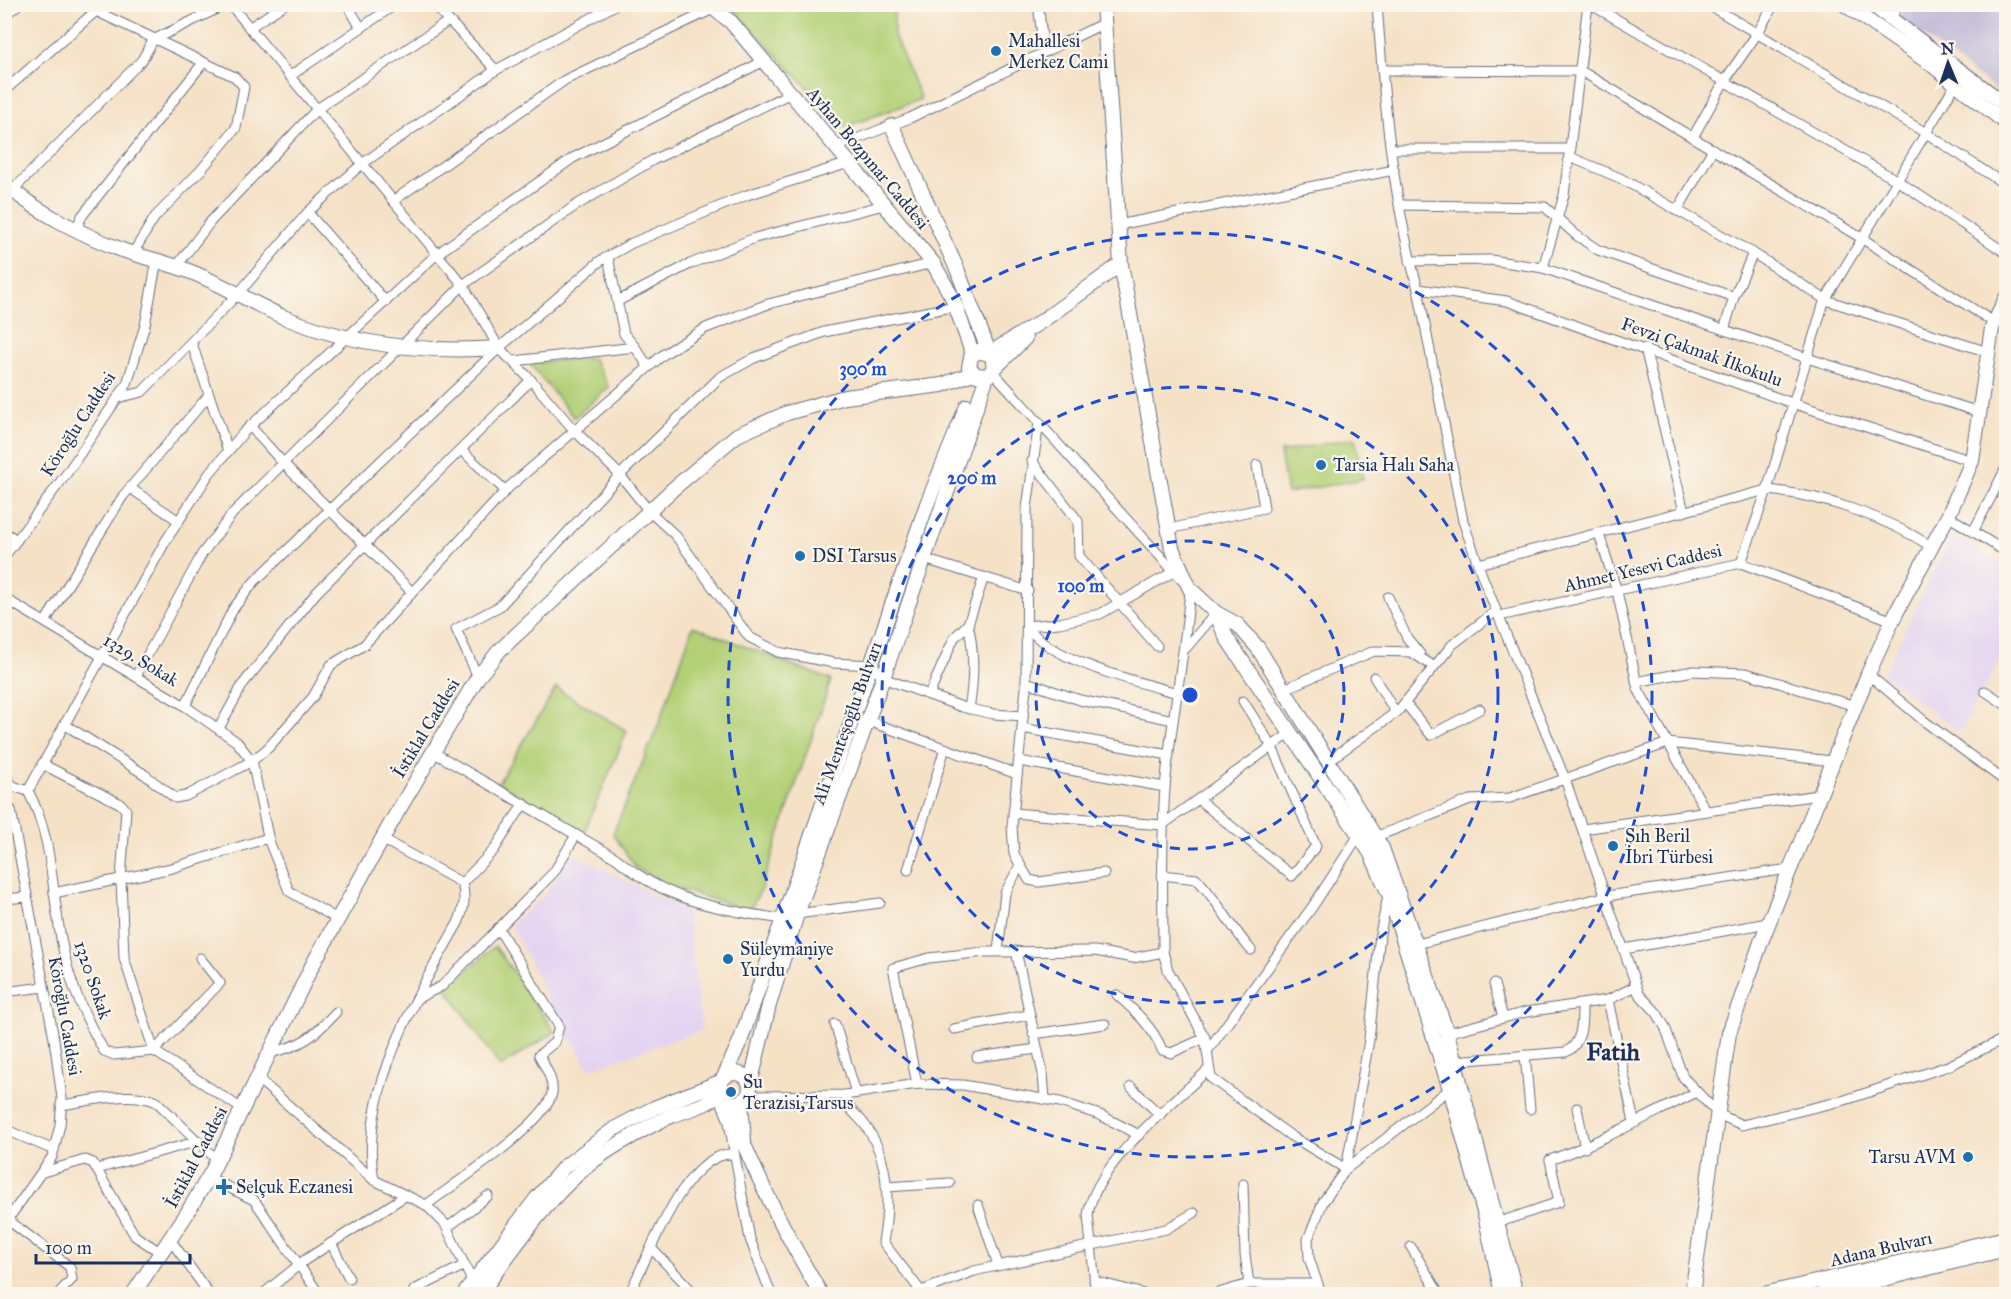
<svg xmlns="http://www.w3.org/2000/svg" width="2011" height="1299" font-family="'IM FELL Great Primer',serif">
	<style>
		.built { fill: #e3d3f2 }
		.industrial { fill: #c6c0da }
		.green { fill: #b3d076; stroke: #67806a; stroke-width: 1.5 }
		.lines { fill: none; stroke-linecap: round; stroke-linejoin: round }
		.street-casing { stroke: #676d82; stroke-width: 11 }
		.secondary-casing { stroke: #676d82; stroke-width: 16 }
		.street { stroke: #fff; stroke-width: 9 }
		.secondary { stroke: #fff; stroke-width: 14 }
		.ring { fill: none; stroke: #1d4ed8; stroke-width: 3; stroke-dasharray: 10 8 }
		.poi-dot { fill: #1f6fb2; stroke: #fbf7ec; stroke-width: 2 }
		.labels { text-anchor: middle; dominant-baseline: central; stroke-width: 4.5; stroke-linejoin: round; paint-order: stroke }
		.poi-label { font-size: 18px; fill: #1b2f5e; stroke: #fbf7ec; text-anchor: start }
		.street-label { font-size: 18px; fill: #1b2f5e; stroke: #fbf7ec }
		.district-label { font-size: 24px; font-weight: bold; fill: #1b2f5e; stroke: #fbf7ec }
		.centre { fill: #1d4ed8; stroke: #fbf7ec; stroke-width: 3 }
		.ring-label { font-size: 18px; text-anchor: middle; font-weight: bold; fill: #1d4ed8; stroke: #fbf7ec; stroke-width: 4.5; stroke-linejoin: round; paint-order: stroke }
	</style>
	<rect width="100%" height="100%" fill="#fbf7ec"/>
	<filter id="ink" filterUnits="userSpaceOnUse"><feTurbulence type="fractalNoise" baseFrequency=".0167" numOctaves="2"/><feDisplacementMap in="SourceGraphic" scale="12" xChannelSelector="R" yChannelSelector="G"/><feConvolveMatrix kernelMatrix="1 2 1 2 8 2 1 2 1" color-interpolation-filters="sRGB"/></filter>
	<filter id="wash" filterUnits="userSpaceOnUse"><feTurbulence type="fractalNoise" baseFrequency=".008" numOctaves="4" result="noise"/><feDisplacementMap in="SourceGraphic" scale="24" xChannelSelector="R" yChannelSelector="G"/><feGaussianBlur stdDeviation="1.35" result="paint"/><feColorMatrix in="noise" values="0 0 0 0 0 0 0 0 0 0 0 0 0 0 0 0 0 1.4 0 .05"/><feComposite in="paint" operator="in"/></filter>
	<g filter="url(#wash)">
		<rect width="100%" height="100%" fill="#f5e1c6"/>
		<g class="built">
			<path d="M1959,539l47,27v84l-46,82 -77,-57 65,-134z"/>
			<path d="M573,853l114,59 15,118 -112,39 -33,-53 -46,-91 32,-28z"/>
		</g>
		<path class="industrial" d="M1906,5h100v93l-107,-81z"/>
		<g class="green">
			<path d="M729,5h165v30l27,64 -76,28z"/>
			<path d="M593,358l16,29 -35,31 -45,-55z"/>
			<path d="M1355,438l8,41 -76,14 -7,-41z"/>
			<path d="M693,626l138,54 -71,212 -11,18 -81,-24 -32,-18 -23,-34 46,-111z"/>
			<path d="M556,688l71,43 -43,101 -86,-49z"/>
			<path d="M495,946l60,86 -55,35 -54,-79z"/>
		</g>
	</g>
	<g filter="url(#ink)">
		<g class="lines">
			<defs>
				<g id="street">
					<path d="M81,4l154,73 9,10 -8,41 -35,42 -46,47 -22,36"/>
					<path d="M230,4l233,281 36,63 32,32 43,50 46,45 29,36 27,25 73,101 29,15 56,11 39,2 10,13 79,29 31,7 30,2"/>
					<path d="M347,4l14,24"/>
					<path d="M433,4l63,66"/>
					<path d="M929,4h20"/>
					<path d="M1038,4l6,48"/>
					<path d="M1377,4c7,96 15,193 41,285l45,232 20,57 82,201 74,215 18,19 8,14 18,50 35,37 24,11 103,-25 103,-34 58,-28"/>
					<path d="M1590,4l308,177 108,72"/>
					<path d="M1707,4l219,129 80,52"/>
					<path d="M1891,18l8,-14"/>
					<path d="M249,28l36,-24"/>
					<path d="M1382,70l199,1 282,168 132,84"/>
					<path d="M290,76l106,-72"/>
					<path d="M4,91l100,-87"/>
					<path d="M1693,137l32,-57 32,-46 17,-30"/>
					<path d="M836,147l74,-29 194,-95"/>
					<path d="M1391,149h180"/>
					<path d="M1570,157l50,21 133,75 73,47 162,52"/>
					<path d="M13,190l129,-130 11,-20 74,-36"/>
					<path d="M393,201l172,-121 150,-72"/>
					<path d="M1400,205l145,2 31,28 22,15 136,47"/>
					<path d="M1677,211l36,-62"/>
					<path d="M308,213l78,89"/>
					<path d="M1118,225l276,-55"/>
					<path d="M76,229l6,-13 121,-153"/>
					<path d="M608,257l16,77 11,13"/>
					<path d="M1410,261l81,-1 52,8 264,90 172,54"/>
					<path d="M176,267l35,-46 106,-112 130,-87"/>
					<path d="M1543,268l21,-73 24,-191"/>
					<path d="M1418,289l89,12 285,102 180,58"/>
					<path d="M618,301l72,-37 65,-26 129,-33"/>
					<path d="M1724,330l10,-33 19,-44"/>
					<path d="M192,344l36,107"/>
					<path d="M1645,348l39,164"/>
					<path d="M514,361l121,-14 13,19"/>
					<path d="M993,372l197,217c-5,67 -19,132 -25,199 -4,54 -2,109 -2,164l5,18 37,68 6,40 80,58 55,33 23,-129 11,-106 8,-38"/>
					<path d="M118,398l24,-6 96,-98 71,-83 53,-47 134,-94 121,-66"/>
					<path d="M1039,422l-12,86 -1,180 -14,138 2,28 15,26 10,2 65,-9"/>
					<path d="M250,426l34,38 128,128"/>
					<path d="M461,450l45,41"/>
					<path d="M1032,461l46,60 1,35 78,90"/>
					<path d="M130,488l49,33"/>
					<path d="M1948,516l58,36"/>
					<path d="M1169,529l95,-21 -7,-43"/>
					<path d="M4,532l13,8"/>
					<path d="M1973,532l33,-64"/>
					<path d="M1599,534l18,57 21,98 68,122"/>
					<path d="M4,557l63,-84 60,-89 18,-59 12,-65"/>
					<path d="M924,559l104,32"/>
					<path d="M1741,563l26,-73 57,-188 132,-219"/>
					<path d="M1478,564l289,-74c55,5 119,27 165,57"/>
					<path d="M1175,571l-75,43 -41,9 -32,3c23,35 111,56 150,67"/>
					<path d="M1388,597l19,41 13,16"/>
					<path d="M4,598l181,108 52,36 15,19 17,80 20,50 48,28"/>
					<path d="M1499,616l242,-53 152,58"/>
					<path d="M45,622l78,-126 86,-101"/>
					<path d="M968,624c7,29 6,56 1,85"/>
					<path d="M1186,648l30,-35"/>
					<path d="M1868,674l56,47 82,61"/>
					<path d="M136,676l66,-122 31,-41 230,-228 112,-79 78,-46 138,-67"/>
					<path d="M478,677l-22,-48 44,-23 120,-131 100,-98 34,-19 70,-26 132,-26"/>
					<path d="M1374,677l22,36"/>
					<path d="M1026,682l54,18 93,20"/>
					<path d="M1636,682l57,-11 53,2 109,33"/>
					<path d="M1284,689l90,-38 37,1 22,14"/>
					<path d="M1985,691l21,14"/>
					<path d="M929,695l25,-57 14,-14 16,-47"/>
					<path d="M1405,703l26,32 49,-26"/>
					<path d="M185,706l48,-97 21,-27 245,-234 101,-87 32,-18 115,-48 102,-32"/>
					<path d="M868,721l149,53"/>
					<path d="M64,724l80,50 31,24 11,-2 66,-35 16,-13 45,-51 18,-32 33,-20 145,-158 155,-133 42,-26 62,-24 165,-41"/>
					<path d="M219,728l24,-44 74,-92 214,-212"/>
					<path d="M1022,728l147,27"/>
					<path d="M433,752l183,106c50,43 104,52 166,61"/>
					<path d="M1019,761l146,26"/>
					<path d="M1328,761l70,-50 54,-66 44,-34"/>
					<path d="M42,764l79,40 5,6 -5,68 3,80 30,93 66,-68 -20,-25"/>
					<path d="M4,773l8,12"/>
					<path d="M4,783l24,8c27,49 23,108 36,162 7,34 23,68 40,98l10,4 40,-4 88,58"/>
					<path d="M28,791l137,-249 44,-68 35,-42 193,-178 136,-96 191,-97"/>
					<path d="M1198,799l94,77 24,-30 -45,-101 -28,-44"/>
					<path d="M4,801l7,9 43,229 8,59 -2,27 -8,32 -48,68"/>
					<path d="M1013,813l149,12 130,-93"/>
					<path d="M1583,829l235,-34"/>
					<path d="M1375,837l95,-37 40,-2 158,-55 164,18"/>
					<path d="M908,870l37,-122"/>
					<path d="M1162,875l35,4c21,22 34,48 54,71"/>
					<path d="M462,883l32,-33 30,-47"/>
					<path d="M54,893l118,-25 96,-30"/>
					<path d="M4,899l23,-2"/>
					<path d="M797,914l83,-11"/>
					<path d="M1417,944l190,-48 182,-27"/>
					<path d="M1624,949l144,-26"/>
					<path d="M998,951l7,-58 14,-26"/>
					<path d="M1016,951l27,123 2,25"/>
					<path d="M1494,984l9,34"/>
					<path d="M4,992l40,-5"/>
					<path d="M1117,995c18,16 36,32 45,55l9,3 34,-15"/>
					<path d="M418,998l24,-12 112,-114 22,-37"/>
					<path d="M1608,1000l26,122"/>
					<path d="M835,1024l21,69"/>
					<path d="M954,1029l74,-14"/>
					<path d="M1447,1033l79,-21 82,-12 28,-14"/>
					<path d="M1033,1034l72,-10"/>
					<path d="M1208,1050l105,-144 46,-71"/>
					<path d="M269,1053c33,-7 44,-16 67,-41"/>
					<path d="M1525,1055l5,54"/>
					<path d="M977,1057l60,-8"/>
					<path d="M1454,1061l112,-9c17,-9 16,-30 16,-47"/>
					<path d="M257,1078l117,102 52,25 19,19 28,59"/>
					<path d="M917,1084l-24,-116 36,-10 56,-6 110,-1 38,7 30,-6"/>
					<path d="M1131,1087l29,28"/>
					<path d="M845,1095c2,15 12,19 20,30 25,34 25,78 18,117l40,52"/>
					<path d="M748,1096l97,-1 72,-11 46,1 97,17 40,13 39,20"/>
					<path d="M61,1105c30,-4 68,-15 96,-3l60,58"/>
					<path d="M1577,1108l8,40"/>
					<path d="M729,1123l21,116 21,55"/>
					<path d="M4,1129l50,21"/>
					<path d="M97,1169l102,-28"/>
					<path d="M43,1172l42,-12 8,3 42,73 25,16"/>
					<path d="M208,1177l46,23 65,94"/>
					<path d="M374,1180c-16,-85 43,-185 84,-257 6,-14 8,-25 4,-40l-80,-44"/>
					<path d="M1243,1184l2,70 4,30"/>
					<path d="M886,1187l64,-4"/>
					<path d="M426,1205c26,-19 122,-83 126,-112 2,-13 -7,-26 -13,-38l16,-13 4,-16 -61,-98"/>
					<path d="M978,1205l20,60"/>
					<path d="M8,1220l62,47 2,12 -14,15"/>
					<path d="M1497,1223l62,-21 -9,-42c51,-18 99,-45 147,-68"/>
					<path d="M447,1228l41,-32"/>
					<path d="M170,1239l39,55"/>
					<path d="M331,1243l18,35"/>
					<path d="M1411,1247l28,47"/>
					<path d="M652,1249l38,40"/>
					<path d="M1094,1281l50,13"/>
					<path d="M414,1290l51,-25"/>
					<path d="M263,1294l42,-34 100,-64"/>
					<path d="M629,1294c19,-35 56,-144 105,-140"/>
					<path d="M914,1294l60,-23 192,-42 28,-16"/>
					<path d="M1096,1294l-8,-79c6,-50 84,-111 121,-146"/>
					<path d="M1215,1294l34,-10h69"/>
					<path d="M1321,1294l-12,-36 -1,-19 15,-37 23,-33 104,-80"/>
				</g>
				<g id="secondary">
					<path d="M708,4l23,18 202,241 20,36 20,56"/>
					<path d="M1103,4l18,260 51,284 18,41 26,24 10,24 133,198 12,19 18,40 61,195 36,130 16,75"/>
					<path d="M1844,4l88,61 74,58"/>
					<path d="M1871,4l135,101"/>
					<path d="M4,12l11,-8"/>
					<path d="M892,126l65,143 32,83"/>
					<path d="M4,182c27,28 82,54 118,68 23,8 47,13 69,22 31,12 60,30 90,44 68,29 145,37 218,32"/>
					<path d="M990,353l52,-32 79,-57"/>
					<path d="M994,369l31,-31"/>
					<path d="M1216,613l22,12 20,23 124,200 65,185 69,261"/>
					<circle cx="735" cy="1088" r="15"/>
					<path d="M724,1077l17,-38 186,-535 40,-98"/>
					<path d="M750,1085l19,-80 28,-91 86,-236 101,-293 3,-9 7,-7 -2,-14 -14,-4 -7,6 -2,10 7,8 11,1"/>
					<path d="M723,1098c5,19 15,34 23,51 22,51 47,98 75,145"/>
					<path d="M741,1102l3,39"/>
					<path d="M133,1294l53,-79 26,-44 101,-207 82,-148 83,-139 21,-26 174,-162 64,-54 50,-22 58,-16 97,-12 31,-12"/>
					<path d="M464,1294l72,-95 28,-32 50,-38 40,-21 66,-26"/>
					<path d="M480,1294c41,-56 80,-117 142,-152 16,-9 32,-19 49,-26 17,-7 36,-10 49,-23"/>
					<path d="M1692,1294l37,-261 32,-91 107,-268 27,-59 53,-99 24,-55 20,-133 14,-30"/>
					<path d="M1764,1294l242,-56"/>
					<path d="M1823,1294l183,-45"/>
				</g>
			</defs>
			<use href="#street" class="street-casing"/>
			<use href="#secondary" class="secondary-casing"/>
			<use href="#street" class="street"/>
			<use href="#secondary" class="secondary"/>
		</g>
	</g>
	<g class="ring">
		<circle cx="1190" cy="695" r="154"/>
		<circle cx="1190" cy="695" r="308"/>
		<circle cx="1190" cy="695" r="462"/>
	</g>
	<g class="poi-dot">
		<circle cx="996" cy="51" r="6"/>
		<circle cx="1321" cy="465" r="6"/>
		<circle cx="800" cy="556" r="6"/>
		<circle cx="1613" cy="846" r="6"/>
		<circle cx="728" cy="959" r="6"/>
		<circle cx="731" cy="1092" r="6"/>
		<circle cx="1968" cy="1157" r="6"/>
		<path d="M221 1178h6v6h6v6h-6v6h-6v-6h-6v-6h6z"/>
	</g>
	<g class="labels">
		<g class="poi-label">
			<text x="1008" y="41">Mahallesi<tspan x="1008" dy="21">Merkez Cami</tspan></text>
			<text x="1333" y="465">Tarsia Halı Saha</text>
			<text x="812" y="556">DSI Tarsus</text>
			<text x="1625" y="836">Şıh Beril<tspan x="1625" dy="21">İbri Türbesi</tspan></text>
			<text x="740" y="949">Süleymaniye<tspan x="740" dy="21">Yurdu</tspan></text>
			<text x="743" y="1082">Su<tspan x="743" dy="21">Terazisi,Tarsus</tspan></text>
			<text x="1956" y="1157" text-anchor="end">Tarsu AVM</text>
			<text x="236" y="1187">Selçuk Eczanesi</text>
		</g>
		<g class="street-label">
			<text transform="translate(868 158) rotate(50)">Ayhan Bozpınar Caddesi</text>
			<text transform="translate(1702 352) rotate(20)">Fevzi Çakmak İlkokulu</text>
			<text transform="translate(78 424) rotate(-57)">Köroğlu Caddesi</text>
			<text transform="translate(1643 568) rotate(-13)">Ahmet Yesevi Caddesi</text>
			<text transform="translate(141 660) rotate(31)">1329. Sokak</text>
			<text transform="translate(847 723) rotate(-70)">Ali Menteşoğlu Bulvarı</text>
			<text transform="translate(426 728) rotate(-59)">İstiklal Caddesi</text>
			<text transform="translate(93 980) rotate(71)">1320 Sokak</text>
			<text transform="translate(65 1016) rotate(80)">Köroğlu Caddesi</text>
			<text transform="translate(196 1157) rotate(-62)">İstiklal Caddesi</text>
			<text transform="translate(1881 1249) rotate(-13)">Adana Bulvarı</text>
		</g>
		<g class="district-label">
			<text x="1613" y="1052">Fatih</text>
		</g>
	</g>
	<circle cx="1190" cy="695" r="9" class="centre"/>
	<g class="ring-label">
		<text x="863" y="375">300 m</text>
		<text x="972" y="484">200 m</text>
		<text x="1081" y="592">100 m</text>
	</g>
	<rect width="2011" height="1299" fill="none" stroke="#fbf7ec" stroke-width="24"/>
	<g transform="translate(1948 63) rotate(358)" stroke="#fbf7ec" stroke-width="4.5" paint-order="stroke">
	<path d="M0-4.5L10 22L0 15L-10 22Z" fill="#1b2f5e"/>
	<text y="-9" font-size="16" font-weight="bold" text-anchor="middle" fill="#1b2f5e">N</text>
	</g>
	<path d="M36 1254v9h154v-9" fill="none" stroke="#1b2f5e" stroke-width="3"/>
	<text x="45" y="1254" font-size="18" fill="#1b2f5e" stroke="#fbf7ec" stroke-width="4.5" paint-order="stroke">100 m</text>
</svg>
